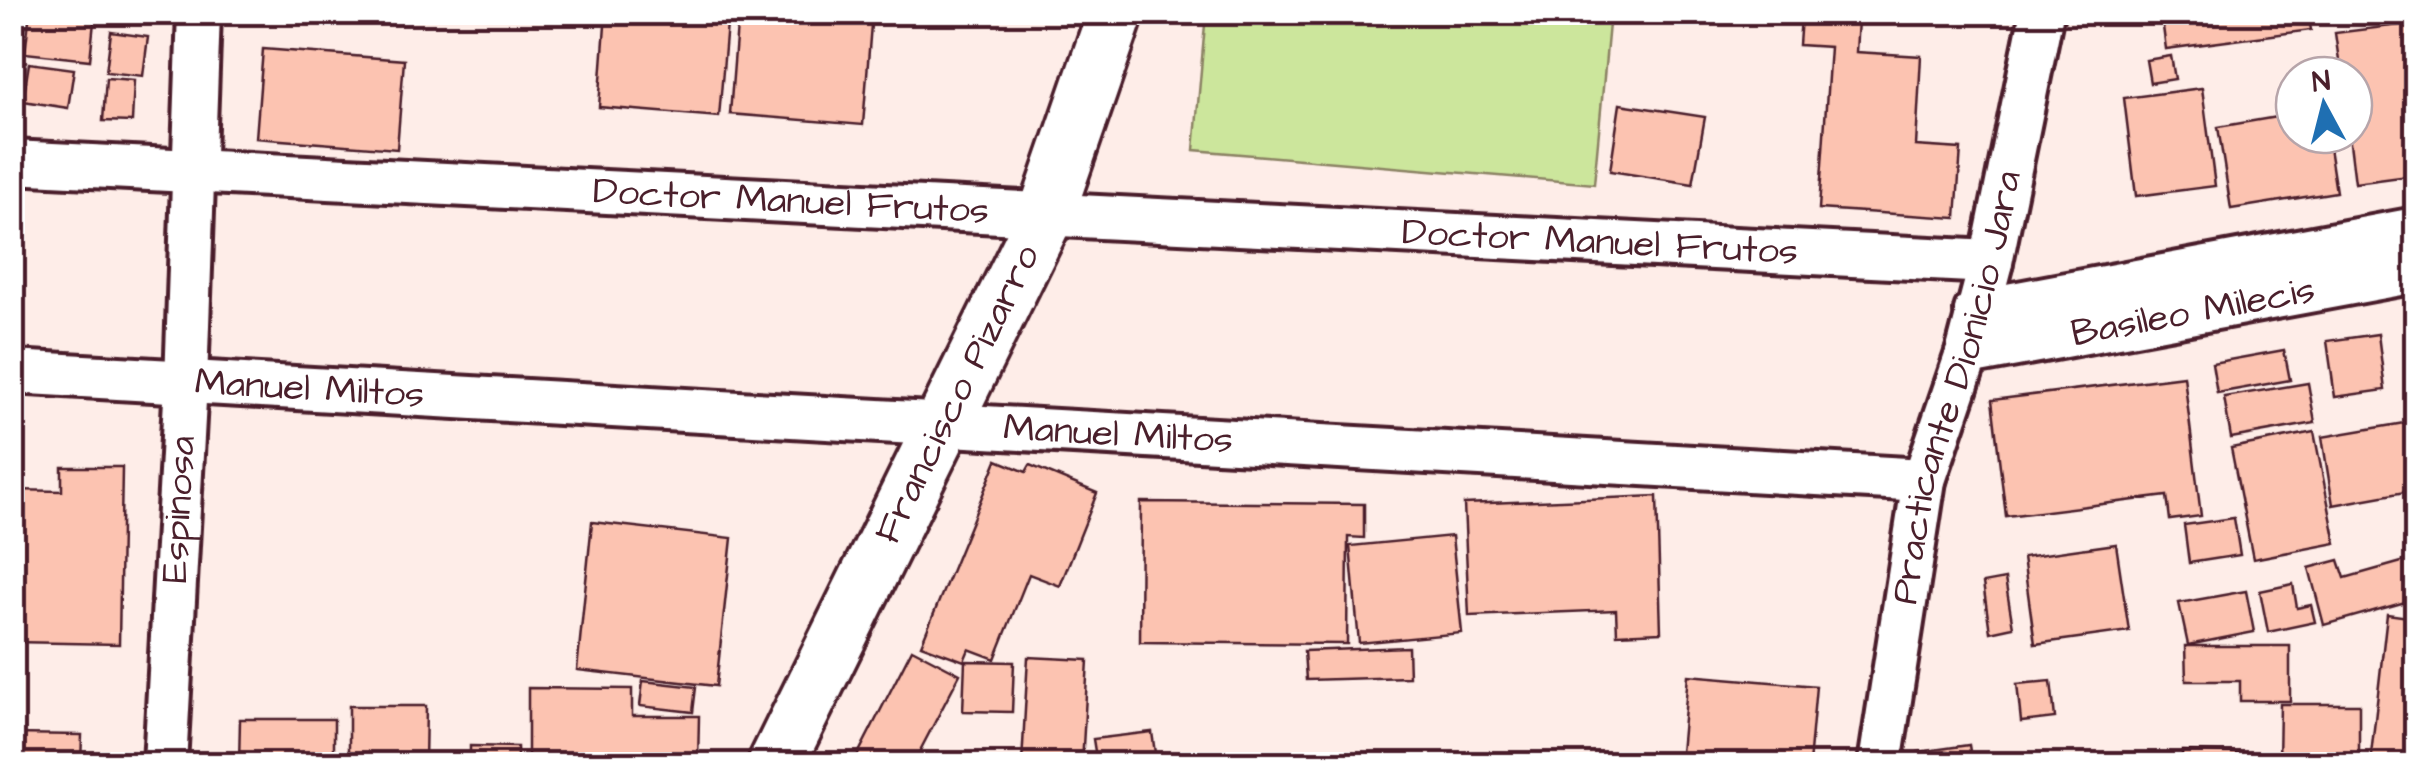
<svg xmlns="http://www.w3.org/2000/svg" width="2429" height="777" font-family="'Architects Daughter',sans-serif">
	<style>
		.green { fill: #cce69c; stroke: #8b8264; stroke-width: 2.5 }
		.building { fill: #fcc3b1; stroke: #4a1f2b; stroke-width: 2.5 }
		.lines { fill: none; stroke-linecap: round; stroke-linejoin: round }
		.street-casing { stroke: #4a1f2b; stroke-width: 50 }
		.secondary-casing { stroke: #4a1f2b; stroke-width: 62 }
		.street { stroke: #fff; stroke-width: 42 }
		.secondary { stroke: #fff; stroke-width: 55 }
		.labels { text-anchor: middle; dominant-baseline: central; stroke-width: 9; stroke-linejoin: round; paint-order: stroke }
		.street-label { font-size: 38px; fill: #4a1f2b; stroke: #fff }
	</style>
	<rect width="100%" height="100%" fill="#feede8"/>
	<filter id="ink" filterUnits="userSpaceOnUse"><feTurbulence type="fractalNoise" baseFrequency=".01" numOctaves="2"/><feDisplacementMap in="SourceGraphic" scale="20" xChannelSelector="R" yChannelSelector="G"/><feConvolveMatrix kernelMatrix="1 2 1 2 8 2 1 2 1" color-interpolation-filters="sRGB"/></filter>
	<g filter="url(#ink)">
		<path class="green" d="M1206,13h404l-16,171 -400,-34z"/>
		<g class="building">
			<path d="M30,12h65l-5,48 -65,-7z"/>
			<path d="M308,12h95v8z"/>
			<path d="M606,12h122l-9,105 -120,-10z"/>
			<path d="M738,12h134l-9,113 -133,-11z"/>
			<path d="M2161,12h147l3,18 -145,19z"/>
			<path d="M1801,16l57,4 -2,32 65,4 -5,90 45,3 -5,69 -137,-9 11,-162 -31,-2z"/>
			<path d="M2416,23v152l-61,8 -6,-48h5v-60h-13l-6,-42z"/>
			<path d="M111,32l37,5 -5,39 -37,-4z"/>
			<path d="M263,49l141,11 -7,89 -141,-11z"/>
			<path d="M2171,56l4,23 -25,4 -4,-23z"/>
			<path d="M29,63l45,6 -6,39 -45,-7z"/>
			<path d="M106,78l28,2 -2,42 -29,-1z"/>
			<path d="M2202,88l13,98 -79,10 -12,-98z"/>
			<path d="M1620,104l85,13 -12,67 -83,-13z"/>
			<path d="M2294,114v21h33l9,57 -105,17 -13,-82z"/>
			<path d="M2378,334l7,56 -50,7 -8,-56z"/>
			<path d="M2284,350l6,30 -73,13 -5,-30z"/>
			<path d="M2184,376l17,140 -31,4 -3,-24 -161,20 -14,-116z"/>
			<path d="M2308,383l7,40 -84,15 -7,-41z"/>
			<path d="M2410,422l6,68 -83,15 -11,-68z"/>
			<path d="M2314,432l22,111 -83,16 -22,-111z"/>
			<path d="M997,460l29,12 4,-7 67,28 -37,93 -31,-12 -34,85 -26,-10 -5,12 -43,-16z"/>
			<path d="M62,467h60l-3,177 -107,-2v-152l50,1z"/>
			<path d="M1657,496l4,136 -44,2 -1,-24 -147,6 -5,-112z"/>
			<path d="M1141,502l223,2v34l-16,-1 -1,107 -207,-2z"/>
			<path d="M2234,518l6,37 -51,8 -5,-38z"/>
			<path d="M592,522l140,16 -16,148 -139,-16z"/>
			<path d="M1452,536l10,97 -103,10 -9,-97z"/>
			<path d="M2116,544l13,87 -94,13 -12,-87z"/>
			<path d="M2416,558v41l-92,26 -15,-57 30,-8 6,18z"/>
			<path d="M2005,579l8,48 -23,5 -7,-49z"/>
			<path d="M2293,584l4,24 14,-3 4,17 -47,10 -8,-41z"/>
			<path d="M2246,591l8,41 -66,13 -9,-42z"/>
			<path d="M2387,614l29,4v146h-46z"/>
			<path d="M2185,646h105v55h-50v-20h-54z"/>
			<path d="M1408,647l1,30 -103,3 -2,-29z"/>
			<path d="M912,649l48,25 -47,90h-60z"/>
			<path d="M1028,657l60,3 -6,104 -60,-1z"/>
			<path d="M965,661l49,1 -2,50 -49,-1z"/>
			<path d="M1688,675l128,11 -7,78h-129z"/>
			<path d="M643,681l53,6 -3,25 -53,-6z"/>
			<path d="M2051,681l4,37 -34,4 -4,-38z"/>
			<path d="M528,688l104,1v27h67l-1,48h-170z"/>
			<path d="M2280,704h79v60h-80z"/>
			<path d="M349,706h77l-1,58h-76z"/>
			<path d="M240,719h94v45h-95z"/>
			<path d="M1152,732l4,28 -59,4 -4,-25z"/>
			<path d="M12,734l70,1 -1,29h-69z"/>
			<path d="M1969,745l3,19h-53l-1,-12z"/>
			<path d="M470,746l47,1v17h-47z"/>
			<path d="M2182,751l57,2v11h-57z"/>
		</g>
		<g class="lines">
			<defs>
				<g id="street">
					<path id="s1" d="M12,162l1979,100"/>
					<path d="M1976,311l440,-82"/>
					<path id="s2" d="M1967,354l449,-83"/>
					<path id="s3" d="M12,372l1912,108"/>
					<path id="s4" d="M165,764l21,-382 13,-370"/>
					<path id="s5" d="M1880,764l44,-284 43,-126 24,-92 51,-250"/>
				</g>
				<g id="secondary">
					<path id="s6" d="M776,764l270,-549 70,-203"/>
				</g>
			</defs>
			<use href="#street" class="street-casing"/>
			<use href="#secondary" class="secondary-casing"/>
			<use href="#street" class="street"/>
			<use href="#secondary" class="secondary"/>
		</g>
	</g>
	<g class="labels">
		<g class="street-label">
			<text stroke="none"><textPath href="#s1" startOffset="780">Doctor Manuel Frutos</textPath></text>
			<text stroke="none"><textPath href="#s1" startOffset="1590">Doctor Manuel Frutos</textPath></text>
			<text stroke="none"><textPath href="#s2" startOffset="230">Basileo Milecis</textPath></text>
			<text stroke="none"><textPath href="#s5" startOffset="385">Practicante Dionicio Jara</textPath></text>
			<text stroke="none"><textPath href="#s3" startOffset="298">Manuel Miltos</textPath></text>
			<text stroke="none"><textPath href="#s6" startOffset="412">Francisco Pizarro</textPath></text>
			<text stroke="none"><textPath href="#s3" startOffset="1108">Manuel Miltos</textPath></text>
			<text stroke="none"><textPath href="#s4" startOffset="255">Espinosa</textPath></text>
		</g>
	</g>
	<rect width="2429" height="777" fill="none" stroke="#fff" stroke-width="50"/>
	<rect x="25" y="25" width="2379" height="727" fill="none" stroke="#4a1f2b" stroke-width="4" filter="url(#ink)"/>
	<g transform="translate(2324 105) rotate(353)"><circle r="48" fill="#ffffff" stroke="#b7a5aa" stroke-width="2.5"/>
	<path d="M0-8L18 38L0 25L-18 38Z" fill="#1f6fb2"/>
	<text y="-15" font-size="28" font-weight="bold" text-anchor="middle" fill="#4a1f2b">N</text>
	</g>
</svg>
